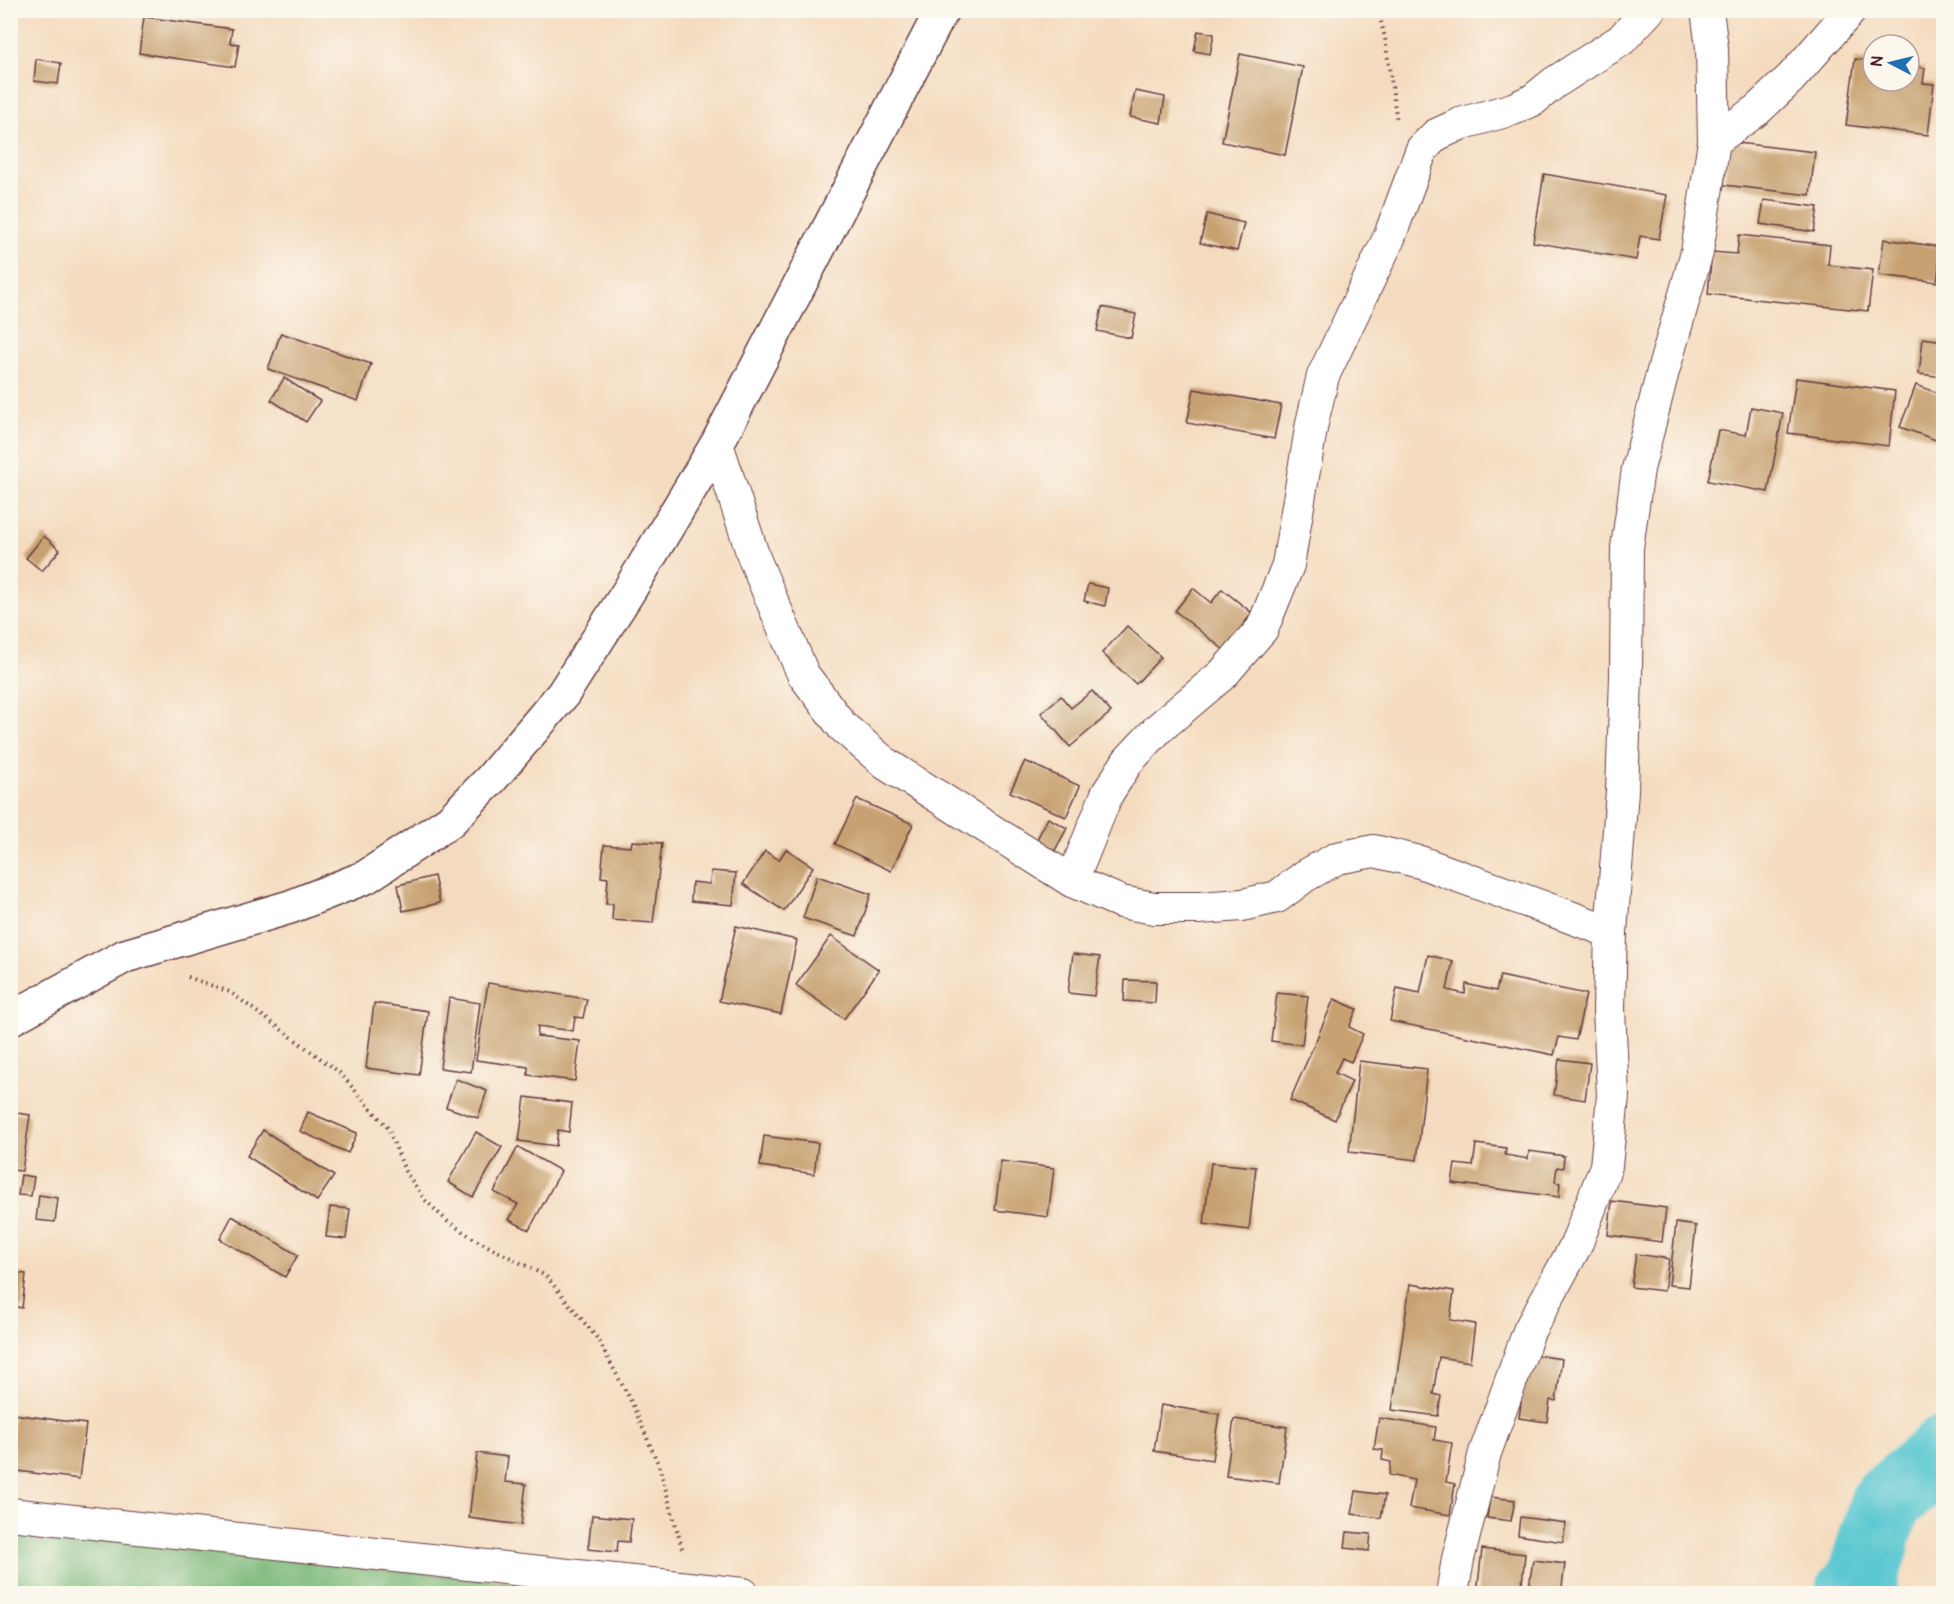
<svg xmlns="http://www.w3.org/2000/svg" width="1954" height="1604" font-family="Pangolin,sans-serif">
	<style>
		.forest { fill: #7ab879; stroke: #626c52; stroke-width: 1.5 }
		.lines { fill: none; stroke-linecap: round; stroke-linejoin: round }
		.river { stroke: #5bc8d1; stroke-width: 72 }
		.building { fill: #c7a171 }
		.minor-casing { stroke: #643b41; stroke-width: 34 }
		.tertiary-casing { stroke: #643b41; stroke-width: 36 }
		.path { stroke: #643b41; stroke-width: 4; stroke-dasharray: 1.5 4.5; stroke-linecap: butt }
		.minor { stroke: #fff; stroke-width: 32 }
		.tertiary { stroke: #fff; stroke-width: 33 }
	</style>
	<rect width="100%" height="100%" fill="#fbf7ec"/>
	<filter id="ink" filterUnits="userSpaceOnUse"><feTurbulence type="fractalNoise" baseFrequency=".0167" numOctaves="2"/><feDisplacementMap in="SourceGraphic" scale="12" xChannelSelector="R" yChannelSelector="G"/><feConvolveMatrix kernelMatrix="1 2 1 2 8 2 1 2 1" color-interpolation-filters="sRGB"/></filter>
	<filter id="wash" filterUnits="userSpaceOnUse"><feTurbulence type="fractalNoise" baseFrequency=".008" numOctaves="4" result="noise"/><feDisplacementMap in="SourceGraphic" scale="24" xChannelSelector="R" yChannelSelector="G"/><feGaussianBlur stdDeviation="1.35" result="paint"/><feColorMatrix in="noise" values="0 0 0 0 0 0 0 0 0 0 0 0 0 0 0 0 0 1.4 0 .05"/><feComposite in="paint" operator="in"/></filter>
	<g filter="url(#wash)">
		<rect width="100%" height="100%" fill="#f4dbbf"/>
		<path class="forest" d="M11,1527l602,67h-602z"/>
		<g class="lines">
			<path class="river" d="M1851,1594l11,-14 24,-78 58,-50"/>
		</g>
		<g id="blocks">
			<g class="building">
				<path d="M144,17l88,12 -2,14 9,1 -4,23 -96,-14z"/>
				<path d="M1198,31l16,3 -4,20 -16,-3z"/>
				<path d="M1240,54l63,13 -18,88 -63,-13z"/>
				<path d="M1872,55l1,26h36v-15l16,2 -2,15 11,1 -6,51 -82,-10 9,-66 16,2z"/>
				<path d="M36,59l25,4 -3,21 -24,-3z"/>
				<path d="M1135,91l30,6 -4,26 -31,-6z"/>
				<path d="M1729,142l86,10 -5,43 -86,-10z"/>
				<path d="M1544,174l123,21 -8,44 -19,-3 -4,24 -103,-18z"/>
				<path d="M1764,200l54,7 -4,25 -54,-8z"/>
				<path d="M1207,214l37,9 -7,28 -37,-8z"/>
				<path d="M1739,235l91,10 -2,20 45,5 -5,41 -160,-17 4,-42 25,2z"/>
				<path d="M1884,239l57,8 -4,35 -58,-7z"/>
				<path d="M1102,307l34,7 -5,24 -34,-7z"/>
				<path d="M281,333l90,31 -13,37 -90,-32z"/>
				<path d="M1923,338l21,3v36l-25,-3z"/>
				<path d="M284,378l36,23 -14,21 -35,-22z"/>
				<path d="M1796,378l99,13 -6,55 -101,-13z"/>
				<path d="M1916,385l28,10v48l-44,-16z"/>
				<path d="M1194,389l87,16 -7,34 -87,-16z"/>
				<path d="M1751,407l32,6 -15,79 -60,-11 10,-51 28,5z"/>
				<path d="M44,536l16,14 -18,21 -16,-13z"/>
				<path d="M1088,584l20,4 -3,18 -21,-5z"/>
				<path d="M1193,588l18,15 11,-14 30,24 -28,37 -49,-39z"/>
				<path d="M1127,626l34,31 -25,27 -34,-31z"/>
				<path d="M1092,691l19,21 -41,35 -29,-34 20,-17 10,12z"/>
				<path d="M1025,761l55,25 -14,31 -56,-25z"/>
				<path d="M857,799l56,25 -22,47 -56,-27z"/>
				<path d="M1048,818l19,10 -14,26 -19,-9z"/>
				<path d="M632,841l30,2 -9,80 -41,-3 1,-16h-7l2,-26 -7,-1 3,-32 27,2z"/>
				<path d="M786,849l27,18 -29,44 -41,-27 22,-33 14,9z"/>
				<path d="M711,871l25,2 -3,32 -42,-4 1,-19 18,2z"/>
				<path d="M434,876l6,27 -37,8 -5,-26z"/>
				<path d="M817,876l54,18 -14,42 -54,-18z"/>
				<path d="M736,926l61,14 -16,74 -62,-13z"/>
				<path d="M831,936l48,34 -35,49 -48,-34z"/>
				<path d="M1073,954l27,3 -6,39 -26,-3z"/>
				<path d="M1428,955l25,6 -6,29 18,4 1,-10 30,7 4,-15 86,18 -10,46 -17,-3 -5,18 -164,-34 7,-33 23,5z"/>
				<path d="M1125,980l31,1 -1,22 -31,-2z"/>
				<path d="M488,983l99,16 -4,19 -8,-1 -2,14 -35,-5 -1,10 43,5 -5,40 -47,-6v-8l-52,-7z"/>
				<path d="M1277,993l31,3 -6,49 -31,-4z"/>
				<path d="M449,998l31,5 -9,69 -31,-4z"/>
				<path d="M1334,999l23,10 -8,18 14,7 -12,28 -9,-4 -7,15 17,8 -17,39 -45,-20z"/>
				<path d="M374,1003l54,8 -9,64 -53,-7z"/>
				<path d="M1559,1059l31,4 -5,37 -31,-5z"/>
				<path d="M1359,1061l68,8 -10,91 -68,-8z"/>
				<path d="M456,1079l31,12 -9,27 -32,-11z"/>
				<path d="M525,1097l47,6 -3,29 -11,-2 -2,16 -37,-5z"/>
				<path d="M10,1112l20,3 -8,56 -12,-1z"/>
				<path d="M308,1112l49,21 -9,20 -48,-22z"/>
				<path d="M263,1130l71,46 -17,25 -70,-45z"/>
				<path d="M476,1132l26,15 -29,50 -25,-15z"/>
				<path d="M764,1136l54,7 -4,31 -54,-8z"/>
				<path d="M1476,1144l30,4 -1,7 23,4 1,-8 35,5 -1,12 -6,-1 -2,15 5,1 -1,14 -107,-14 3,-19 18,2z"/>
				<path d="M518,1147l43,24 -32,59 -20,-10 9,-16 -24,-12z"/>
				<path d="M1001,1161l53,7 -6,49 -53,-7z"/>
				<path d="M1211,1163l45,4 -7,63 -45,-6z"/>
				<path d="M21,1175l13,2 -3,19 -13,-1z"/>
				<path d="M39,1195l19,3 -3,24 -19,-2z"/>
				<path d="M1612,1201l54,7 -4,34 -54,-7z"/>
				<path d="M330,1207l20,2 -4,30 -20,-2z"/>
				<path d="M232,1216l66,39 -13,22 -65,-38z"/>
				<path d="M1676,1223l20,3 -7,61 -20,-2z"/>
				<path d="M1636,1254l33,5 -5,32 -33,-4z"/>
				<path d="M10,1272l16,2 -4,34 -12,-2z"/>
				<path d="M1410,1284l44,7 -4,29 25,4 -5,38 -31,-5 -6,37 8,2 -3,20 -46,-6z"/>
				<path d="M1528,1354l34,5 -6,42 -6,-1 -3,22 -28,-4z"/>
				<path d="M1161,1405l58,9 -7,46 -58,-9z"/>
				<path d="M13,1414l73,10 -7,55 -69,-9z"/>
				<path d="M1379,1418l57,9 -2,13 18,3 -6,39 9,2 -5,31 -41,-7 5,-28 -25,-5 2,-13 -9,-2 1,-10 -9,-1z"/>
				<path d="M1234,1419l53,8 -8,56 -53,-7z"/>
				<path d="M477,1453l31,4 -3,25 21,2 -5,41 -52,-7z"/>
				<path d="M1356,1491l29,4 -4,23 -29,-4z"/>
				<path d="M1490,1497l25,3 -4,21 -24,-3z"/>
				<path d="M592,1515l40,4 -3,23 -11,-1 -1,11 -29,-3z"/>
				<path d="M1520,1517l46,6 -3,19 -45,-7z"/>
				<path d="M1347,1532l24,2 -2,17 -24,-3z"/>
				<path d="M1482,1549l43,5 -4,40h-44z"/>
				<path d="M1533,1560l32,4 -4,30h-33z"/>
			</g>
		</g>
	</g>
	<g filter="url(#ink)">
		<use href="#blocks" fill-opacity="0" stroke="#643b41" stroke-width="1.5"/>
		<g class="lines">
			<defs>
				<g id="minor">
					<path d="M1714,141l43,-31 34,-32 60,-68"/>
					<path d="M717,444l37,114 49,116 39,52 44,38 186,117 49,21 33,6h45l43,-3 35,-8 28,-21 32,-18 37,-7 46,11 191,70"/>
					<path d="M1072,881l35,-87 21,-33 30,-32 65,-55 39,-45 26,-64 24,-142 11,-47 66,-138 33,-89 14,-14 24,-11 53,-15 20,-9 21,-17 67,-43 28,-30"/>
					<path d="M10,1514l733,80"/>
					<path d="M1452,1594l6,-35 27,-106 44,-122 47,-86 30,-79 7,-70 -4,-87 2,-77 11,-141 4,-114 1,-129 11,-79 24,-94 35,-123 17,-111 -2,-93 -5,-38"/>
				</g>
				<path id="tertiary" d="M10,1019l115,-63 165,-49 76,-30 84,-56 41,-42 72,-85 67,-105 87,-145 225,-434"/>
			</defs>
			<use href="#minor" class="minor-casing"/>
			<use href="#tertiary" class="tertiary-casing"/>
			<g class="path">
				<path d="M1378,10l7,28 12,84"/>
				<path d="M188,977l42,15 109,80 49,56 17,43 20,29 22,21 29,19 70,36 51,62 35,65 27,63 24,85"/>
			</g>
			<use href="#minor" class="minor"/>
			<use href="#tertiary" class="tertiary"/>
		</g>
	</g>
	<rect width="1954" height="1604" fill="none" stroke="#fbf7ec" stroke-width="36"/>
	<g transform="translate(1891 63) rotate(277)"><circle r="28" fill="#fbf7ec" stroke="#b4a19f" stroke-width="1.5"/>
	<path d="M0-4.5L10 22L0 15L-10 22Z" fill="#1f6fb2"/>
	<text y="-9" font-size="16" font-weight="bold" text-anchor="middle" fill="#4a1f2b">N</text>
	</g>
</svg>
